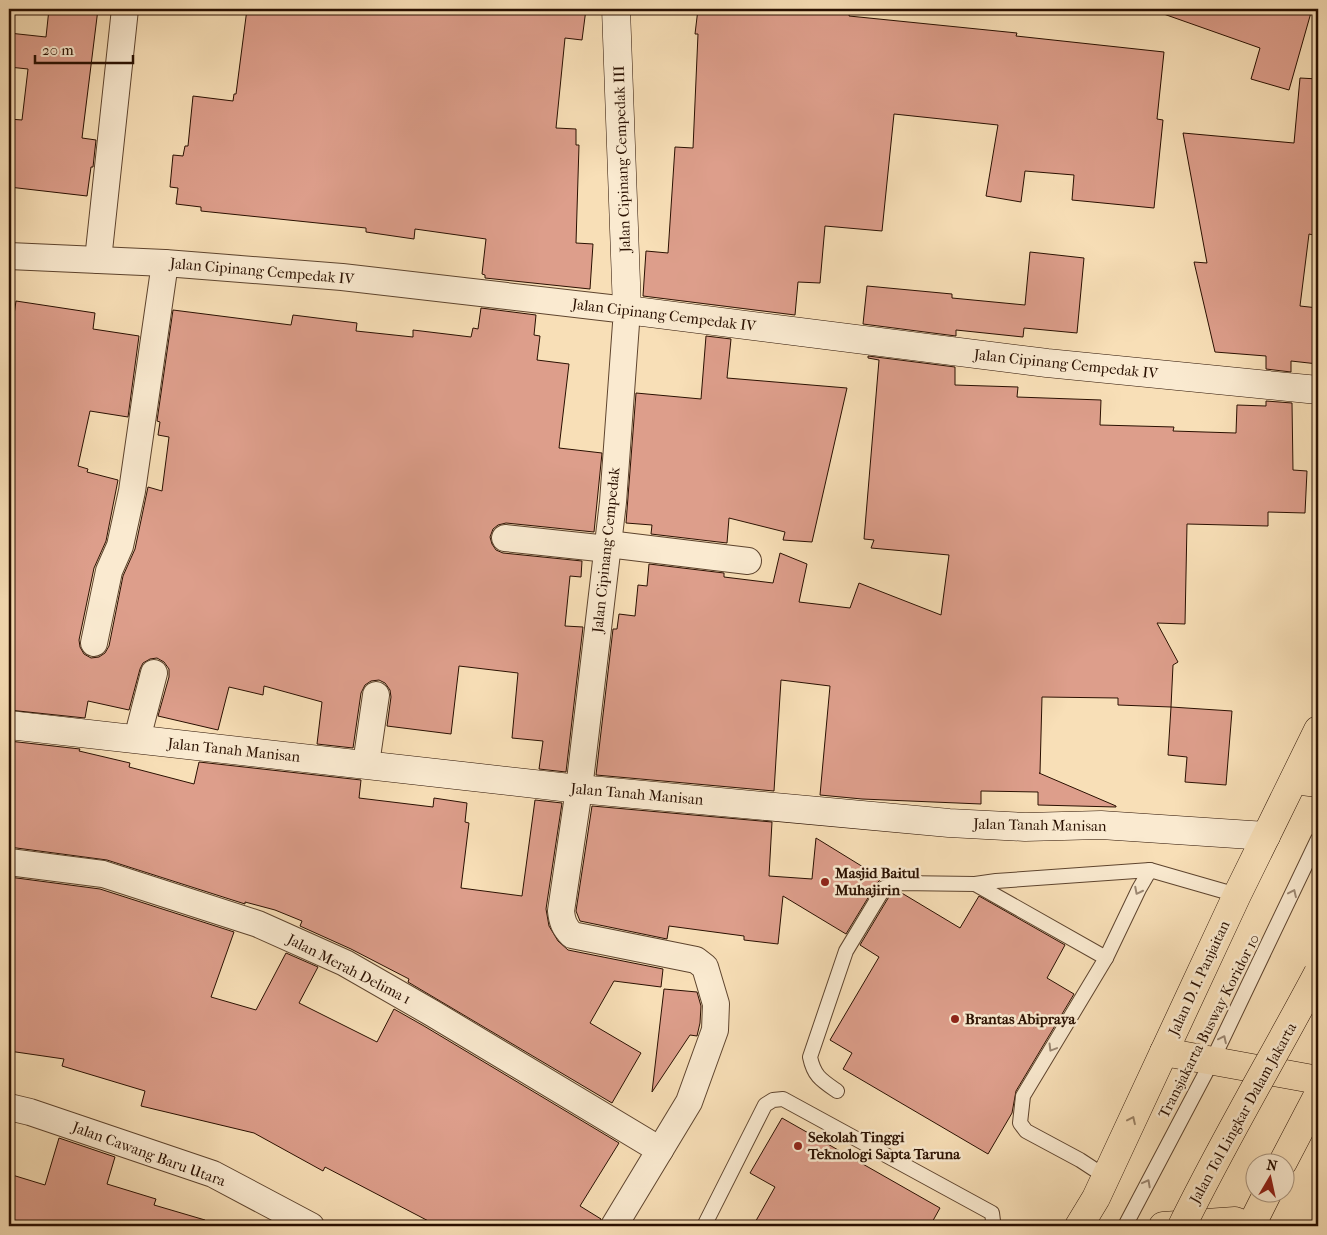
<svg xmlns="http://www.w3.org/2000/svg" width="1327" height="1235" font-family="'IM FELL French Canon',serif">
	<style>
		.building { fill: #dd9e8b; stroke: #2a1001 }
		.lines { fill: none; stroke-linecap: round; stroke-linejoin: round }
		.lane-casing { stroke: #5e442e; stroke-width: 16 }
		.street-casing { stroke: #5e442e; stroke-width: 28 }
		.secondary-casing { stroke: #2a1001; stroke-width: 29 }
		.primary-casing { stroke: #2a1001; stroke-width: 29 }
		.highway-casing { stroke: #2a1001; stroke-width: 29 }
		.lane { stroke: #faead0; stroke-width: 14 }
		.street { stroke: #faead0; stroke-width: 26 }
		.secondary { stroke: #faead0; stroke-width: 28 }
		.primary { stroke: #f8dfb7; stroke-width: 28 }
		.highway { stroke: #f8dfb7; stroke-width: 28 }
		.highway-bridge-casing { stroke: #2a1001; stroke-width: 29; stroke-linecap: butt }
		.highway-bridge { stroke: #f8dfb7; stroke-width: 28 }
		.oneway { stroke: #9c8873 }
		.oneway2 { stroke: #9b8265 }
		.poi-dot { fill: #8f2418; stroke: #faead0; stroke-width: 2 }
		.labels { text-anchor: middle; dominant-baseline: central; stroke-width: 5; stroke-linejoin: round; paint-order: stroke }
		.street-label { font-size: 15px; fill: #2a1001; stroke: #faead0 }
		.poi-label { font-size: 15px; font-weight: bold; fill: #2a1001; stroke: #faead0; text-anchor: start }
	</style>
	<rect width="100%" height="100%" fill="#f8dfb7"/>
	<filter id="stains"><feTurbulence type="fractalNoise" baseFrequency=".004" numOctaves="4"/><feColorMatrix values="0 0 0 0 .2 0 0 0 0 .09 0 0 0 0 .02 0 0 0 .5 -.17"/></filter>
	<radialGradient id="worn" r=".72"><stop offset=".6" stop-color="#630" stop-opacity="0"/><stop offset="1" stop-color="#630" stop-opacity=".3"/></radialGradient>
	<g class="building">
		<path d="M49,9h49l-16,129 14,2 -3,27h-2l-4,29 -78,-9v-68l13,1 6,-51 -19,-2v-34l37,4z"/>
		<path d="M247,9h339l-4,31 -17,-2 -9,90 20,1v16h3l-3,98 17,1 -3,45 -105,-11v-3l-3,-1 4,-35 -71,-10 -1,10 -48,-7v-4l-165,-17v-4l-25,-3 2,-16 -8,-1 3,-32 10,1 2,-10h3l5,-50 40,5 1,-7h2z"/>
		<path d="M698,9h152l-1,7 168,17 -1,3 148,16 -7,67 6,1 -9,88 -82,-8 2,-25 -49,-4 -4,31 -35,-6 12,-71 -104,-11 -12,117 -57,-5 -5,57 -22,-1 -3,33 -152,-19 3,-45 22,2 7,-106 18,1 5,-114h-3z"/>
		<path d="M1159,9h153l-23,81 -38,-11 9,-31 -102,-36z"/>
		<path d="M1300,78l18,1v157l-9,-2 -9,72 18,2v56l-27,-3v11l-25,-3v-13l-51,-4 -21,-90 13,1 -24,-130 111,10z"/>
		<path d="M1030,252l54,6 -7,75 -53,-5 -1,9 -67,-7v6l-93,-12 4,-38 85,8v4l73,7z"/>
		<path d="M16,301l79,12 -2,16 46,7 -11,81 -38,-6 -12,55 10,3 -1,3 31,8 -12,61 -12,27 -15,72 1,7 4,7 7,4 8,-1 6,-4 4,-7 14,-70 12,-27 13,-62 14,4 7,-54 -11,-2 2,-13 -3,-1 16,-111 118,15 2,-10 64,8 -1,8 57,6v-7l58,7 2,-9 5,1 3,-21 55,7 -2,20 6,1 -3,24 32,4 -10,84 43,5 -8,79 -88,-9 -8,2 -5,4 -3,8 2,7 4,6 7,3 79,8 -1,16 -11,-1 -5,50 18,1 -17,145 -27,-3 4,-28 -31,-3 6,-65 -59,-7 -8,68 -64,-8 4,-29 -1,-7 -5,-7 -6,-3 -8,1 -6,4 -4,8 -8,55 -36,-4 5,-42 -58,-16 -1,9 -34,-8 -11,43 -60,-14 11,-39v-8l-5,-7 -7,-4 -7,1 -7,4 -3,6 -11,41 -41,-9 -3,17 -76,-8v-360z"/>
		<path d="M706,336l25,3 -4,39 120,10 -35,154 -29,-2 2,-8 -56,-14 -2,25 -76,-9 1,-9 -26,-2 10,-130 65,6z"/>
		<path d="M868,356l87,11v18l63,2 -1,10 84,3 -1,25 74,2 -1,4 63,2 1,-28 29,1v-5l26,2 1,67 14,1 -2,42 -37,-1v14l-81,-2 -2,100 -28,-1 21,39 -5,3 -2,42 -53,-2v-7l-76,-1 -2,76h-1l77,33v1l-78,-2v-13l-57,-1v13l-119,-5 -42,-4 10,-109 -49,-6 -7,111 -178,-16 17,-146h4l2,-15 16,2 3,-31 9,1 2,-22 75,9v4l49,6 7,-30 27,11 -8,38 51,6 9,-25 82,32 8,-60 -78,-7 3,-8 -10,-1 15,-179 -11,-2z"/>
		<path d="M1171,707l61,4 -6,74 -41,-3 2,-25 -19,-2z"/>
		<path d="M9,741l71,8 -1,2 51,12 -1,4 65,17 5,-22 162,18 -2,18 74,9 1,-9 33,5 -2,19 4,1 -8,65 61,8 13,-96 27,3 -16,106 3,17 9,15 10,9 95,19 -2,18 -47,-6 -24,42 51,30 -29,50 -204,-121 1,-3 -58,-30 -51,-23 2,-5 -27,-11 -30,-8v2l-138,-44 -98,-13z"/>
		<path d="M592,806l180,16 -3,54 43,3 4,-41 52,32 -1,2 13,8 -3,3 -31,51 -63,-38 -5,48 -34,-4v-4l-75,-10 -2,13 -87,-18 -4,-10z"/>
		<path d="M9,877l91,12 134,43 -23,65 45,13 30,-57 32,14 -19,36 78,39 17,-33 30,17 195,117 -39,63 21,13 -2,7h-161l-113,-59 -2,4 -69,-38 -113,-27 4,-15 -83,-25 2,-7 -55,-8z"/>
		<path d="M900,892l60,36 19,-32 86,49 -18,33 27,16 -58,97 -4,22 -24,41 -145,-85 9,-16 -22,-13 49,-83 -19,-12 30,-50z"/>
		<path d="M664,989l33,3 4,14 -1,17 -3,13 -7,-1 -38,57z"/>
		<path d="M782,1118l158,90 -10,18h-177l22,-39 -25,-14z"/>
		<path d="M59,1138l56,19 -8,27 49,15 -2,6 51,15 -1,6h-195v-52l36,11z"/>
	</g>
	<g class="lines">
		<defs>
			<g id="lane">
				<path d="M975,884l131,74"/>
				<path d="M837,1091c-16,-11 -23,-15 -27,-34l36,-106 38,-63 15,-5 76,1 21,-3 154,-11"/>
				<path d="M1106,1177l-26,-17 -54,-29 -6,-8 3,-27 83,-138 33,-69 11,-19 87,25"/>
				<path d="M704,1226l61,-121 8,-5 10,-1 209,114 1,8 -2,5"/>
				<path d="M1125,1226l87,-165 106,-222"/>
			</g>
			<g id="street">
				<path d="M9,256l156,7 177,14 285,33 -14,192 -34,287 -18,122c1,10 3,16 11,24l124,25 9,7 11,37 -1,26 -26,72 -75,124"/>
				<path d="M98,260l27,-251"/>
				<path d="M505,538l103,11"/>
				<path d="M608,544l140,17"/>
				<path d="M94,643l15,-72 11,-25 12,-55 33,-228"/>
				<path d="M137,739l17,-66"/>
				<path d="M366,764l10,-69"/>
				<path d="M9,862l94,12 155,50 87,39 87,50 228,137"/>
				<path d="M9,1107l21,5 183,62 98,52"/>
			</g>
			<g id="secondary">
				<path d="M616,9l11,301 420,53 271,27"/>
				<path d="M9,725l570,64 370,34 76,4 76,-2 165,11"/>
			</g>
			<g id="primary">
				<path d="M1294,780l24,3"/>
				<path d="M1164,1052l154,28"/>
			</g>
			<g id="highway">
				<path d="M1283,1162l35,-67"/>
				<path d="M1079,1226l17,-28 141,-303 81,-165"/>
				<path d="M1163,1226l72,-5 13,5"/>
				<path d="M1251,1226l17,-34"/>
			</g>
		</defs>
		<use href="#lane" class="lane-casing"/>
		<use href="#street" class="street-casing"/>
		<use href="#secondary" class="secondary-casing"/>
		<use href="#primary" class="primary-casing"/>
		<use href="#highway" class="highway-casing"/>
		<use href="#lane" class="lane"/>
		<use href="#street" class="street"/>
		<use href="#secondary" class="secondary"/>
		<use href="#primary" class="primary"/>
		<use href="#highway" class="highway"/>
		<defs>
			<path id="highway-bridge" d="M1182,1226c42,-86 91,-168 136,-253"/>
		</defs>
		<use href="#highway-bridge" class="highway-bridge-casing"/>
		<use href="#highway-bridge" class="highway-bridge"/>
	</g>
	<defs><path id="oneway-chevron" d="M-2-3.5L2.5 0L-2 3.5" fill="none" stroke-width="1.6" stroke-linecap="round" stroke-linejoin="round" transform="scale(1.25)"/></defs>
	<g class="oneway">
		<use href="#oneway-chevron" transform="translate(1138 891) rotate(117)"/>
		<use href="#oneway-chevron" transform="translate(1293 893) rotate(-65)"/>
		<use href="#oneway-chevron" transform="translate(1223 1039) rotate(-64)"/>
		<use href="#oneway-chevron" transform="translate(1052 1048) rotate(121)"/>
		<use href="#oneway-chevron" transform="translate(1147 1183) rotate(-62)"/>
	</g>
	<use class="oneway2" href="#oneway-chevron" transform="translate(1132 1120) rotate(-65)"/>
	<g class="poi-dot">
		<circle cx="825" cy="882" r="5"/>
		<circle cx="955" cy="1019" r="5"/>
		<circle cx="798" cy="1146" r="5"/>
	</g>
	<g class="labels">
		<g class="street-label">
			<text transform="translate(622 159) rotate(-92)">Jalan Cipinang Cempedak III</text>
			<text transform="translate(262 271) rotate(5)">Jalan Cipinang Cempedak IV</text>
			<text transform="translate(664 315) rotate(7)">Jalan Cipinang Cempedak IV</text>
			<text transform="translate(1066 364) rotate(6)">Jalan Cipinang Cempedak IV</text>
			<text transform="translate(606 550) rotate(-84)">Jalan Cipinang Cempedak</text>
			<text transform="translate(234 750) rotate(6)">Jalan Tanah Manisan</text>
			<text transform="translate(637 794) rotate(5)">Jalan Tanah Manisan</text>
			<text transform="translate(1040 825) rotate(1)">Jalan Tanah Manisan</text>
			<text transform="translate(349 969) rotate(27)">Jalan Merah Delima 1</text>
			<text transform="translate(1199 978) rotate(-65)">Jalan D. I. Panjaitan</text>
			<text transform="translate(1209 1026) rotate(-63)">Transjakarta Busway Koridor 10</text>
			<text transform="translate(1243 1113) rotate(-61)">Jalan Tol Lingkar Dalam Jakarta</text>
			<text transform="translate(149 1154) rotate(20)">Jalan Cawang Baru Utara</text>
		</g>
		<g class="poi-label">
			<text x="835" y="873">Masjid Baitul<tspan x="835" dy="17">Muhajirin</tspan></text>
			<text x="965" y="1019">Brantas Abipraya</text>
			<text x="808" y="1137">Sekolah Tinggi<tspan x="808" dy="17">Teknologi Sapta Taruna</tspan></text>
		</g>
	</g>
	<rect width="1327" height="1235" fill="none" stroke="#f8dfb7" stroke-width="30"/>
	<rect x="10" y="10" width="1307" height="1215" fill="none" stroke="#2a1001" stroke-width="2.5"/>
	<rect x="15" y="15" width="1297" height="1205" fill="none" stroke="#2a1001"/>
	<g transform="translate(1270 1178) rotate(9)"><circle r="24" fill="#faead0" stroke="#a7937d"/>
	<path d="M0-4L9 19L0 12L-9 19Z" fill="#8f2418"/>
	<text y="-8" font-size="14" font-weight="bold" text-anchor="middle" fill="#2a1001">N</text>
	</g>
	<path d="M35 55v8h98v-8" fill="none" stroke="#2a1001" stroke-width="2.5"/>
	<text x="42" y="55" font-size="15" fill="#2a1001" stroke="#faead0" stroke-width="4" paint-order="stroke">20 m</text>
	<rect width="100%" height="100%" filter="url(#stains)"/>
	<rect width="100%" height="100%" fill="url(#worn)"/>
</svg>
